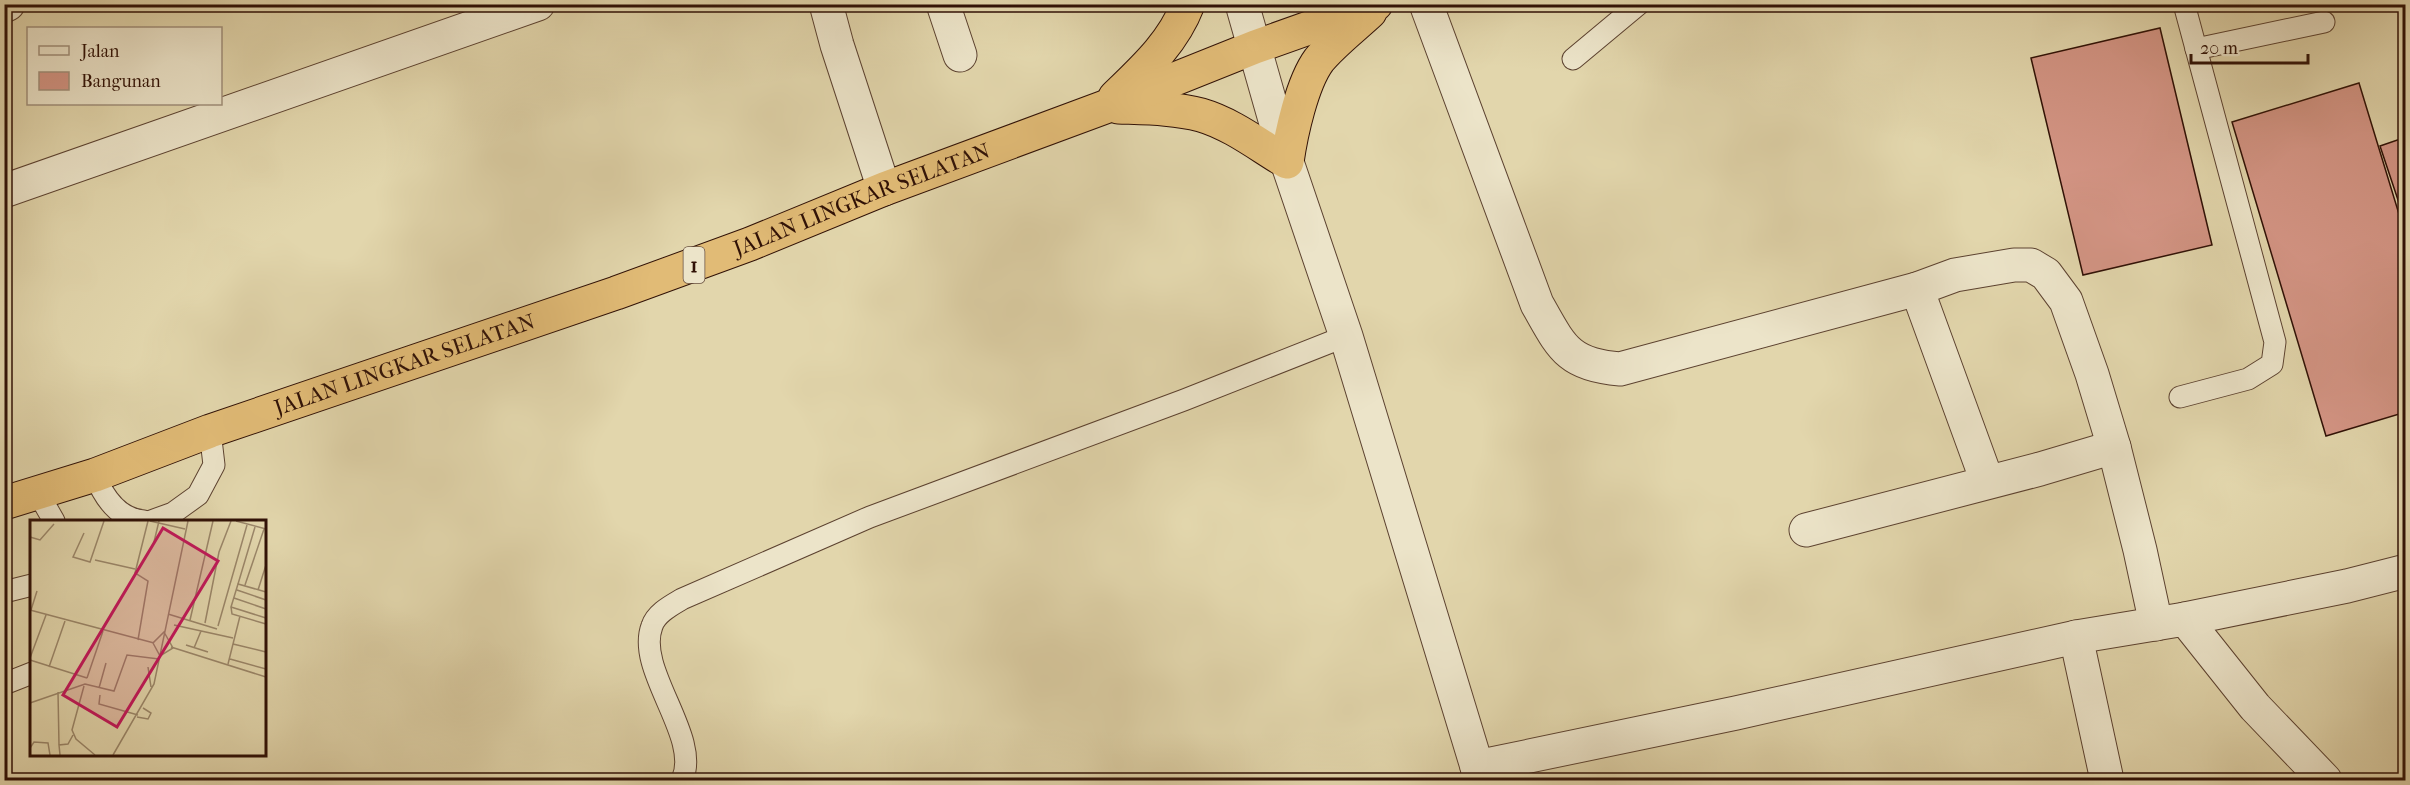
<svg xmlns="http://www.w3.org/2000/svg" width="2410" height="785" font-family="'IM FELL French Canon',serif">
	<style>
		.building { fill: #d49585; stroke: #301106; stroke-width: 1.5 }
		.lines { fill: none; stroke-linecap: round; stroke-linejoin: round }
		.service-casing { stroke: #5c4230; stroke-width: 23 }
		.minor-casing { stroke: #5c4230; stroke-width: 35 }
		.tertiary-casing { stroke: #5c4230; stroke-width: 35 }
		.trunk-casing { stroke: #301106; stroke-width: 35 }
		.service { stroke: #ece4c9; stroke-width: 21 }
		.minor { stroke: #ece4c9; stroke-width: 33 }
		.tertiary { stroke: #ece4c9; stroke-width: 33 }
		.trunk { stroke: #e1bb76; stroke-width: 33 }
		.labels { text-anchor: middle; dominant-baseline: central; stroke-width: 4.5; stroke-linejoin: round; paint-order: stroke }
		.shield { fill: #ece4c9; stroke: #685040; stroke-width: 1.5 }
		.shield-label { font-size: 21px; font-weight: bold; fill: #301106 }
		.street-label { font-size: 22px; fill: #301106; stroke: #ece4c9 }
		.inset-road { fill: none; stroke: #9b876a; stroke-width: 1.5 }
		.view { fill: #c2185b; fill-opacity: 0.15; stroke: #c2185b; stroke-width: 3 }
		.inset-edge { fill: none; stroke: #301106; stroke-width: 3 }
	</style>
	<rect width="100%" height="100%" fill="#e2d6ac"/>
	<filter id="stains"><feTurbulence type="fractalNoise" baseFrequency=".00333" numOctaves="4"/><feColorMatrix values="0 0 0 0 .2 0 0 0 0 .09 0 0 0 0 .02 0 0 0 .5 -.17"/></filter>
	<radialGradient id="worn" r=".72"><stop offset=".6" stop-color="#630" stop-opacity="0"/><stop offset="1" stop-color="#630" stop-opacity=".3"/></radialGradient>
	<g class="building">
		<path d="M2160,28l52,217 -129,30 -52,-217z"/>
		<path d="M2359,83l47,154v175l-80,24 -94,-314z"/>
		<path d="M2406,137v87l-26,-78z"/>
	</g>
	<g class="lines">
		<defs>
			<g id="service">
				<path d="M2196,49l128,-27"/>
				<path d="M1573,59l66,-55"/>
				<path d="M2180,397l68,-18 24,-15 3,-22 -91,-338"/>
				<path d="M95,475c9,23 23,44 49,46"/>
				<path d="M38,493l16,28"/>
				<path d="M151,521l22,-8 25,-18 16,-30 -4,-34"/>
				<path d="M4,592l28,-7"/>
				<path d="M4,684l28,-11"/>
				<path d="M682,780c20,-43 -47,-110 -30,-154 4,-13 20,-21 30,-27l188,-82 314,-117 162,-64"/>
			</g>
			<g id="minor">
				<path d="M826,4l11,41 47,144"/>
				<path d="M943,4l17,51"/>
				<path d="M1426,4l111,300c24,42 30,61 83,65l297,-80 38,-14 59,-10h17l15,9 20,27 26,73 22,73 26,103 16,74"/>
				<path d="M4,6l4,-2"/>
				<path d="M4,191l534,-187"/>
				<path d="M1917,289l70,192"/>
				<path d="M1806,530l234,-61 74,-22"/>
				<path d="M2185,619l162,-33 59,-15"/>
				<path d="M2076,637l31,143"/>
				<path d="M1477,767l259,-54 340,-76 109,-18 70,88 70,73"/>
			</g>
			<path id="tertiary" d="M1242,4l45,158 59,174 135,444"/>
			<g id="trunk">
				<path d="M1115,97c29,-28 58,-54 73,-93"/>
				<path d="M1118,107c27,1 57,1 83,8 31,9 59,31 86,47 4,-28 15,-79 32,-102 14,-17 35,-33 51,-48"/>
				<path id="s1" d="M4,503l91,-28 115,-44 406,-138 134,-49 134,-55 221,-82 150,-60 121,-43"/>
			</g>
		</defs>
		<use href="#service" class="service-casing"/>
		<use href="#minor" class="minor-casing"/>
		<use href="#tertiary" class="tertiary-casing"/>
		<use href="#trunk" class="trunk-casing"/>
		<use href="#service" class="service"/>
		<use href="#minor" class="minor"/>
		<use href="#tertiary" class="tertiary"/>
		<use href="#trunk" class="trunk"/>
	</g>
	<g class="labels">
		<rect class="shield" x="683.5" y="247" width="21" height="36" rx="4.5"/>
		<g class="shield-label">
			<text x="694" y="265">1</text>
		</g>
		<g class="street-label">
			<text stroke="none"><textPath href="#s1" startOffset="910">JALAN LINGKAR SELATAN</textPath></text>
			<text stroke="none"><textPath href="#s1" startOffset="424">JALAN LINGKAR SELATAN</textPath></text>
		</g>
	</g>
	<g transform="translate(30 520)">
		<rect width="236" height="236" fill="#e2d6ac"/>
		<path class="inset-road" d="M120,1l35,8M206,1l30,8M54,13l-11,24 17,5 14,-41M0,17l10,3 14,-16M124,22l5,-21M65,40l40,9M208,64l17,-57M215,65l19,-56M207,70l29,10M228,70l8,-25M236,72l-28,-8 -7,23 35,11M204,78l32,11M201,87l1,7 34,10M0,90l124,33M1,90l6,-19M138,94l49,15M160,100l23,-99M175,103l14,-71 12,-31M144,105l59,13M188,106l29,-101M134,112l9,16 -13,8 -7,-13zM108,120l10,-59 -13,-8 13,-52M203,124l33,8M156,125l22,7M141,127l95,30M164,128l7,-17M0,138l16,-43M200,139l36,10M0,140l57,18M198,144l12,-48M19,147l16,-46M118,147l3,20M57,158l16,-47M54,166l-12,44 4,9 19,16M69,168l7,-25M28,172l1,53M70,175l-1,9 39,11M0,183l55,-19 29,7 13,-36 32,4M107,197l11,2 3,-6 -8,-5M0,228l4,-6 14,1 2,12M30,235l-1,-10 9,-1 5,-9M83,235l41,-71 34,-163"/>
		<path class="view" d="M133,8l55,33 -101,166 -54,-32z"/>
		<rect width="236" height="236" class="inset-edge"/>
	</g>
	<rect width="2410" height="785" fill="none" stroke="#e2d6ac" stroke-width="24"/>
	<rect x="6" y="6" width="2398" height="773" fill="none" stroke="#301106" stroke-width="3"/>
	<rect x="12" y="12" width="2386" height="761" fill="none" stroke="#301106" stroke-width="1.5"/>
	<rect x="27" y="27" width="195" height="78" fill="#ece4c9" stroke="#a1907b" stroke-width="1.5"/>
	<rect x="39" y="46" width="30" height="9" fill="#ece4c9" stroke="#a1907b" stroke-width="1.5"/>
	<text x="81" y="57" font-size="18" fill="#301106">Jalan</text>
	<rect x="39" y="72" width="30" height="18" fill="#d49585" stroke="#a1907b" stroke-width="1.5"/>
	<text x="81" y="87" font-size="18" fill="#301106">Bangunan</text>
	<path d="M2191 54v9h117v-9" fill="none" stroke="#301106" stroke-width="3"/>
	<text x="2200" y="54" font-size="18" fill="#301106" stroke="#ece4c9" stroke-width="4.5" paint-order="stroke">20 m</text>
	<rect width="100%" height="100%" filter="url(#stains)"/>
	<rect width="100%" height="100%" fill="url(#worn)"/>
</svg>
